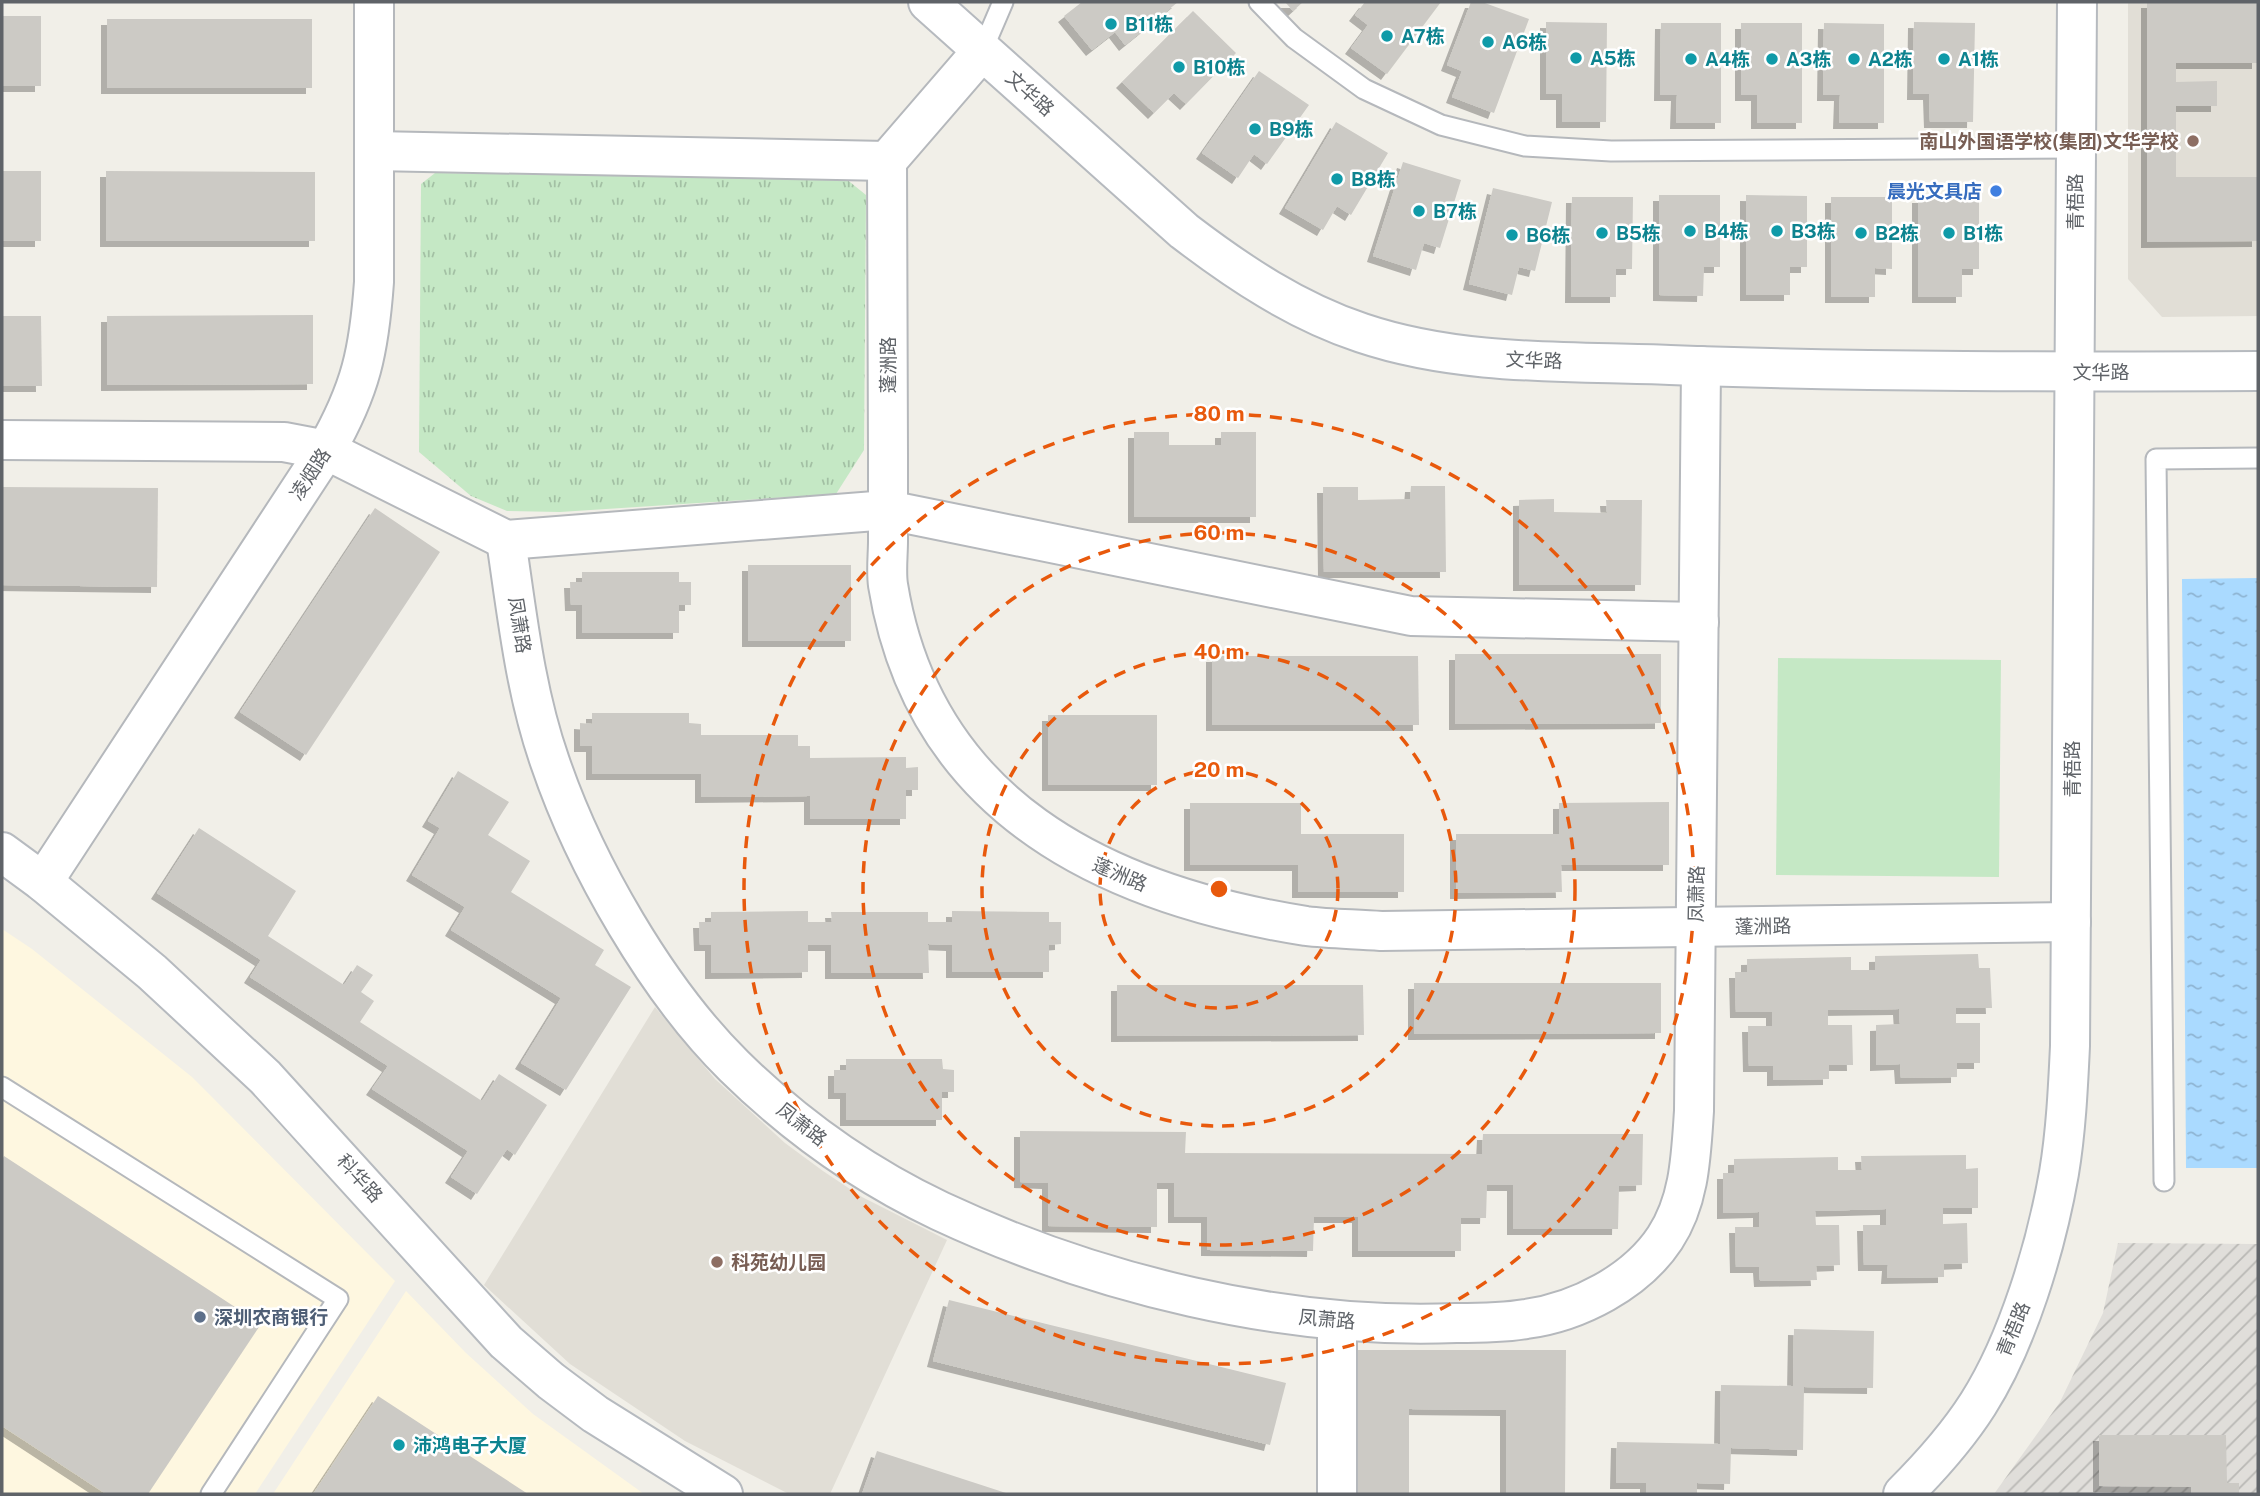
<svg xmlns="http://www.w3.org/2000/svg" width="2260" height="1496" font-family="'Public Sans','Noto Sans SC',sans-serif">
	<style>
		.commercial { fill: #fef7e0 }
		.industrial { fill: url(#industrial-furrows) }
		.education { fill: #e1ded6 }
		.park { fill: url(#park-tufts) }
		.pitch { fill: #c5e8c5 }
		.water { fill: url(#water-ripples) }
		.building { fill: #cccac5; filter: url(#shadow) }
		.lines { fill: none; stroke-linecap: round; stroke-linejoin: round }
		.lane-casing { stroke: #b5b8bc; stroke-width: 23 }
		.street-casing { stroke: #b5b8bc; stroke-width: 42 }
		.secondary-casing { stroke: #b6babf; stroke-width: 42 }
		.lane { stroke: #fff; stroke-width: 19 }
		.street { stroke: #fff; stroke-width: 38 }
		.secondary { stroke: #fff; stroke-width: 38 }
		.ring { fill: none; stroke: #e8590c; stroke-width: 3.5; stroke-dasharray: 12 9 }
		.culture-dot { fill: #0f9aa8; stroke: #fff; stroke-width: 2.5 }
		.education-dot { fill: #8d6e63; stroke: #fff; stroke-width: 2.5 }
		.shop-dot { fill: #3f7fe0; stroke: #fff; stroke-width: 2.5 }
		.service-dot { fill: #5c6f8a; stroke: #fff; stroke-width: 2.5 }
		.labels { text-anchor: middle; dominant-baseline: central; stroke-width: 5; stroke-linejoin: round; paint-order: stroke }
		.culture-label { font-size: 19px; font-weight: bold; fill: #0d838f; stroke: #fff; text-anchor: start }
		.street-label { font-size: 19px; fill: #5f6368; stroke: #fff }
		.education-label { font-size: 19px; font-weight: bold; fill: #785e54; stroke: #fff; text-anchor: end }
		.shop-label { font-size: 19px; font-weight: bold; fill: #366cbe; stroke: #fff; text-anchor: end }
		.service-label { font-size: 19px; font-weight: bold; fill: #4e5e75; stroke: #fff; text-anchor: start }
		.centre { fill: #e8590c; stroke: #fff; stroke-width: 3.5 }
		.ring-label { font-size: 21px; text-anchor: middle; font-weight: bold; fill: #e8590c; stroke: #fff; stroke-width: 5; stroke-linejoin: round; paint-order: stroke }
	</style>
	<defs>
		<pattern id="industrial-furrows" width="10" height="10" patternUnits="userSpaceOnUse" patternTransform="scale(1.75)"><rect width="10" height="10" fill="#e0deda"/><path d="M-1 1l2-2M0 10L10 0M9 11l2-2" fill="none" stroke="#b9b8b5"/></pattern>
		<pattern id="park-tufts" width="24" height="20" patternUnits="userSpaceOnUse" patternTransform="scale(1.75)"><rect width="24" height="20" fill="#c5e8c5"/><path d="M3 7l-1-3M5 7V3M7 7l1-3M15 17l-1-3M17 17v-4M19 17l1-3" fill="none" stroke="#a3c0a4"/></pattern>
		<pattern id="water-ripples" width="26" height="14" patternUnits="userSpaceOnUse" patternTransform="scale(1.75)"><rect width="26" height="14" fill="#aadaff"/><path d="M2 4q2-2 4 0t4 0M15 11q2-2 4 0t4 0" fill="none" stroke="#8eb4d2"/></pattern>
		<filter id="shadow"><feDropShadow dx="-6" dy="6" stdDeviation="0" flood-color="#0004"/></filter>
	</defs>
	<rect width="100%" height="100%" fill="#f1efe8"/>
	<g class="commercial">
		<path d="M2,929l30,20 160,128 203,204 -140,213h-253z"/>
		<path d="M406,1291l60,62 67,61 111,80h-371z"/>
	</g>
	<path class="industrial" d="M2118,1243l140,1v250h-264l66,-92 43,-89z"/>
	<g class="education">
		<path d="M2128,2h130v314l-96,1 -34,-38z"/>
		<path d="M655,1007l60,72 70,64 38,28 39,26 85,43 -117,254h-41l-104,-53 -115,-77 -86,-79z"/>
	</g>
	<path class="park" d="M435,173l410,5 21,17 -2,255 -28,44 -276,18 -53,-1 -36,-15 -52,-44 2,-268z"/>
	<path class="pitch" d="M1778,658l223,2 -2,217 -223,-2z"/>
	<path class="water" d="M2258,578v590h-72l-4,-589z"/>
	<g class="building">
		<path d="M1082,2h96l-53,43 -10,-13 -23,18 -28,-34z"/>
		<path d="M1285,2h18l-10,9z"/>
		<path d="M1365,2h76l-54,72 -36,-26 17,-23 -13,-10z"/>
		<path d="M1471,2h11l47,17 -35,94 -42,-16 10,-26 -15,-6z"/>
		<path d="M2147,2h111v61h-82v19l41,-1v25h-41v71h82v64l-111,1z"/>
		<path d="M1193,11l43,42 -50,51 -12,-11 -20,20 -32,-31z"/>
		<rect x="2" y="16" width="39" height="70"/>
		<rect x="107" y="19" width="205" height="69"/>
		<path d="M1546,22l61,1 -1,99h-44v-28h-16z"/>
		<path d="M1914,22l61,1 -2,99h-43l-1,-28h-16z"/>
		<path d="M1661,23h60v100h-45l1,-28h-17z"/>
		<path d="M1741,23h61v100h-45v-28h-16z"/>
		<path d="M1824,23l60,1v99h-45l1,-28h-17z"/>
		<path d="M1259,71l50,34 -42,59 -13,-10 -16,24 -36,-25z"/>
		<path d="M1336,122l52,31 -37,62 -14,-9 -14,24 -38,-22z"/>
		<path d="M1403,162l58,18 -21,68 -16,-5 -8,27 -43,-14z"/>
		<rect x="2" y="171" width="39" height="70"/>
		<path d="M106,171l209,1v69h-209z"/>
		<path d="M1493,188l59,14 -17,69 -16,-4 -7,28 -43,-11z"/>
		<path d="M1659,195h61v72h-16l-1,29 -44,-1z"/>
		<path d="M1746,195l61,1v71h-17v28h-44z"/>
		<path d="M1572,197h61l-1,72h-16v28h-45z"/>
		<path d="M1831,197h61v72l-17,-1v29h-44z"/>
		<path d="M1918,197h61v72h-17v28h-44z"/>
		<path d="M313,315v69l-206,1v-69z"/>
		<path d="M2,316h39l1,70h-40z"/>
		<path d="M1134,432h35v13h52v-13h35v85h-122z"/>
		<path d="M1411,486h34l1,86h-122l-1,-85h35v13l52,-1z"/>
		<path d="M2,487l156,1 -1,99 -155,-2z"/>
		<path d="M1554,499v13l53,1 -1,-13h36l-1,85h-122v-85z"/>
		<path d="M375,508l65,44 -134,203 -66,-43z"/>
		<rect x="748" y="565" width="103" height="76"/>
		<path d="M582,572h97v10h12v23h-12v28h-97v-28h-11l-1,-23h12z"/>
		<path d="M1455,654h206v69l-206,1z"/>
		<path d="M1212,656h206l1,69h-207z"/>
		<path d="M592,713h97v10l12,1v11h97v11h12v12l96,-1v11l12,-1v23h-12v29h-96v-23l-109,1v-23h-109v-28h-12v-23l12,1z"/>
		<rect x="1048" y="715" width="109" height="70"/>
		<path d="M458,771l51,31 -21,33 42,26 -19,31 93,58 -9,15 36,22 -65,103 -45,-27 40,-65 -110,-68 14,-23 -53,-32 28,-47 -12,-7z"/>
		<path d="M1669,802v63h-108l1,27 -106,1v-59h103v-31z"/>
		<path d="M1190,803h111v31h103v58h-106v-27h-108z"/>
		<path d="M199,828l97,63 -28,45 76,49 13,-20 16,10 -12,17 13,9 -14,21 122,79 17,-27 48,31 -32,50 -8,-6 -30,45 -26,-17 17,-26 -96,-62 16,-23 -138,-89 11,-17 -104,-67z"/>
		<path d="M808,911v11h24l-1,-10h97v10h24v-11l97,1v10h12v22l-12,1v27h-97v-27l-24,-1 1,29h-98v-28h-23v27l-97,1v-28h-11l-1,-23h12v-10z"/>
		<path d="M1978,954l1,14h11l2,40h-36v15h24v40h-23v14l-56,1 -1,-14 -24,1v-40l24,-1 -1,-15 -71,1v15h24l1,40h-24v14l-56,1v-14h-24l-1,-40h24v-14h-36l-1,-40h12v-13l104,-2v13h24v-14z"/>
		<path d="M1414,983h247v50l-247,1z"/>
		<path d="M1117,985h246l1,50 -247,1z"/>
		<path d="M846,1059h96l1,10 11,1v22h-12v28h-96v-27h-12v-23h12z"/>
		<path d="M1020,1131l166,1 -1,21 297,1 1,-20h160l-1,51 -23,1 -1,43h-105v-44h-26l-1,33h-25v33h-103v-34h-44l-1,34 -106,-1v-33h-33v-34h-17v44l-109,-1v-43l-28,-1z"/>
		<path d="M1966,1155v14l12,-1v40h-35v16l24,-1 1,40 -24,1v13l-57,1 1,-13h-24l-1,-40h23v-16l-71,2 1,14h23l1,40 -24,1 1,14 -57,1 -1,-14h-23l-1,-40h24v-15l-36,1v-40h11v-14l104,-2v13h24l-1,-14z"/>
		<path d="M4,1156l257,168 -113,170h-42l-104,-68v-266z"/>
		<path d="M949,1300l337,83 -16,62 -337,-84z"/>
		<path d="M1794,1329l80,2 -1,57 -69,-1 -1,63 -72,-2 -1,36 -33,-1v11h-51v-11h-30l1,-41 103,2 1,-59 72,1z"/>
		<path d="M1350,1350h216l-1,144h-59v-84l-97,-1v85h-59z"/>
		<path d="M378,1396l150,98h-215z"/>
		<path d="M2099,1435h127l1,48h12v11h-48v-7l-92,-1z"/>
		<path d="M877,1451l132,43h-147z"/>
	</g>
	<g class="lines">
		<defs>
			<g id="lane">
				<path d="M1259,2l35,36 70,51 77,36 84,21 86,5 465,-3"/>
				<path d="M982,51l21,-49"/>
				<path d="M2,1087l336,212 -127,195"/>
				<path d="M2164,1181l-8,-722 102,-1"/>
			</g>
			<g id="street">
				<path d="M982,51l-95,110c0,97 0,195 1,293 0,29 0,58 0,87 0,14 -2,30 0,44 36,221 215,309 418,341 24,3 50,3 75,5l690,-9"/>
				<path d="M374,151l513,10"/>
				<path d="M2,440l282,2 42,8 180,90 382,-30 523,106 288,6"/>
				<path d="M506,540c11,74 19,151 44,222 35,103 107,228 184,304 60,59 130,109 206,145 156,73 344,119 516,112 23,0 47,0 70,-4 52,-7 110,-37 139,-81 25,-38 26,-83 29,-127l7,-745"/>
				<path d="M43,882l283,-432c35,-61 43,-99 48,-168v-280"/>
				<path d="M1337,1494v-173"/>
			</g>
			<g id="secondary">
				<path d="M928,2l256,229c55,42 112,80 178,102 98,33 205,28 308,32 196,7 392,7 588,6"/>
				<path d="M2,852l41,30 109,90 113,105 241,265 45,39 44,33 128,80"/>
				<path d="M1903,1494c28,-28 54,-57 75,-90 40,-63 68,-157 81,-231 7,-42 9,-85 11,-127l7,-1044"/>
			</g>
		</defs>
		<use href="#lane" class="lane-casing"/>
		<use href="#street" class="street-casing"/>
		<use href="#secondary" class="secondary-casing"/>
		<use href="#lane" class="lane"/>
		<use href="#street" class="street"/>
		<use href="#secondary" class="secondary"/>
	</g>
	<g class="ring">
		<circle cx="1219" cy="889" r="119"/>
		<circle cx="1219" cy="889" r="237"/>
		<circle cx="1219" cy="889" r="356"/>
		<circle cx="1219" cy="889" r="475"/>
	</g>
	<g class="culture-dot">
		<circle cx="1111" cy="24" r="7"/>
		<circle cx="1387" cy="36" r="7"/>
		<circle cx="1488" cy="42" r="7"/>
		<circle cx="1576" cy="58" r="7"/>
		<circle cx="1691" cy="59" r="7"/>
		<circle cx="1772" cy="59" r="7"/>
		<circle cx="1854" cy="59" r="7"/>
		<circle cx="1944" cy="59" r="7"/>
		<circle cx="1179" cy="67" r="7"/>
		<circle cx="1255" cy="129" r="7"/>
		<circle cx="1337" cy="179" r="7"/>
		<circle cx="1419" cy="211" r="7"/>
		<circle cx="1690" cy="231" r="7"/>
		<circle cx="1777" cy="231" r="7"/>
		<circle cx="1602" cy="233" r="7"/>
		<circle cx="1861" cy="233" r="7"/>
		<circle cx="1949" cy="233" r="7"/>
		<circle cx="1512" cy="235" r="7"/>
		<circle cx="399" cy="1445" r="7"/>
	</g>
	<g class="education-dot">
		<circle cx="2193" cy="141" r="7"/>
		<circle cx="717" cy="1262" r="7"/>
	</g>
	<circle class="shop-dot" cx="1996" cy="191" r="7"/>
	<circle class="service-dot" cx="200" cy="1317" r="7"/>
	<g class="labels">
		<g class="culture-label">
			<text x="1125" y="24">B11栋</text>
			<text x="1401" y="36">A7栋</text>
			<text x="1502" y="42">A6栋</text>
			<text x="1590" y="58">A5栋</text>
			<text x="1705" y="59">A4栋</text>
			<text x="1786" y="59">A3栋</text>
			<text x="1868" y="59">A2栋</text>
			<text x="1958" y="59">A1栋</text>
			<text x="1193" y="67">B10栋</text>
			<text x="1269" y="129">B9栋</text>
			<text x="1351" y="179">B8栋</text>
			<text x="1433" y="211">B7栋</text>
			<text x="1704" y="231">B4栋</text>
			<text x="1791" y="231">B3栋</text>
			<text x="1616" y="233">B5栋</text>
			<text x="1875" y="233">B2栋</text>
			<text x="1963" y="233">B1栋</text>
			<text x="1526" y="235">B6栋</text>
			<text x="413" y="1445">沛鸿电子大厦</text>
		</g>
		<g class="street-label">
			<text transform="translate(1030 93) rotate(42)">文华路</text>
			<text transform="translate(2075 202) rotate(-90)">青梧路</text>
			<text transform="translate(1534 360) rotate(2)">文华路</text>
			<text transform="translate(888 365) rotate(-90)">蓬洲路</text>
			<text x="2101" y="372">文华路</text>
			<text transform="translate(310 474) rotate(-57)">凌烟路</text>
			<text transform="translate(520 625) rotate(81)">凤萧路</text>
			<text transform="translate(2072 769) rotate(-90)">青梧路</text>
			<text transform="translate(1120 874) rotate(23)">蓬洲路</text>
			<text transform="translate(1696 894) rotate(-89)">凤萧路</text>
			<text transform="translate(1763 926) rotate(-1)">蓬洲路</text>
			<text transform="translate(802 1124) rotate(38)">凤萧路</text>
			<text transform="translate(360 1178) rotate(48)">科华路</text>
			<text transform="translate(1327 1319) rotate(5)">凤萧路</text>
			<text transform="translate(2013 1329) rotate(-68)">青梧路</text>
		</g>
		<g class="education-label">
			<text x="2179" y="141">南山外国语学校(集团)文华学校</text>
			<text x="731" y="1262" text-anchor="start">科苑幼儿园</text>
		</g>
		<g class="shop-label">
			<text x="1982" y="191">晨光文具店</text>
		</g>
		<g class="service-label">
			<text x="214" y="1317">深圳农商银行</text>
		</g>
	</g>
	<circle cx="1219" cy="889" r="10" class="centre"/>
	<g class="ring-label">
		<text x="1219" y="421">80 m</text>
		<text x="1219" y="540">60 m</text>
		<text x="1219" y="659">40 m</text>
		<text x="1219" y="777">20 m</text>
	</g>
	<rect width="2260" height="1496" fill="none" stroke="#5f6368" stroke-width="7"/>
</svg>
